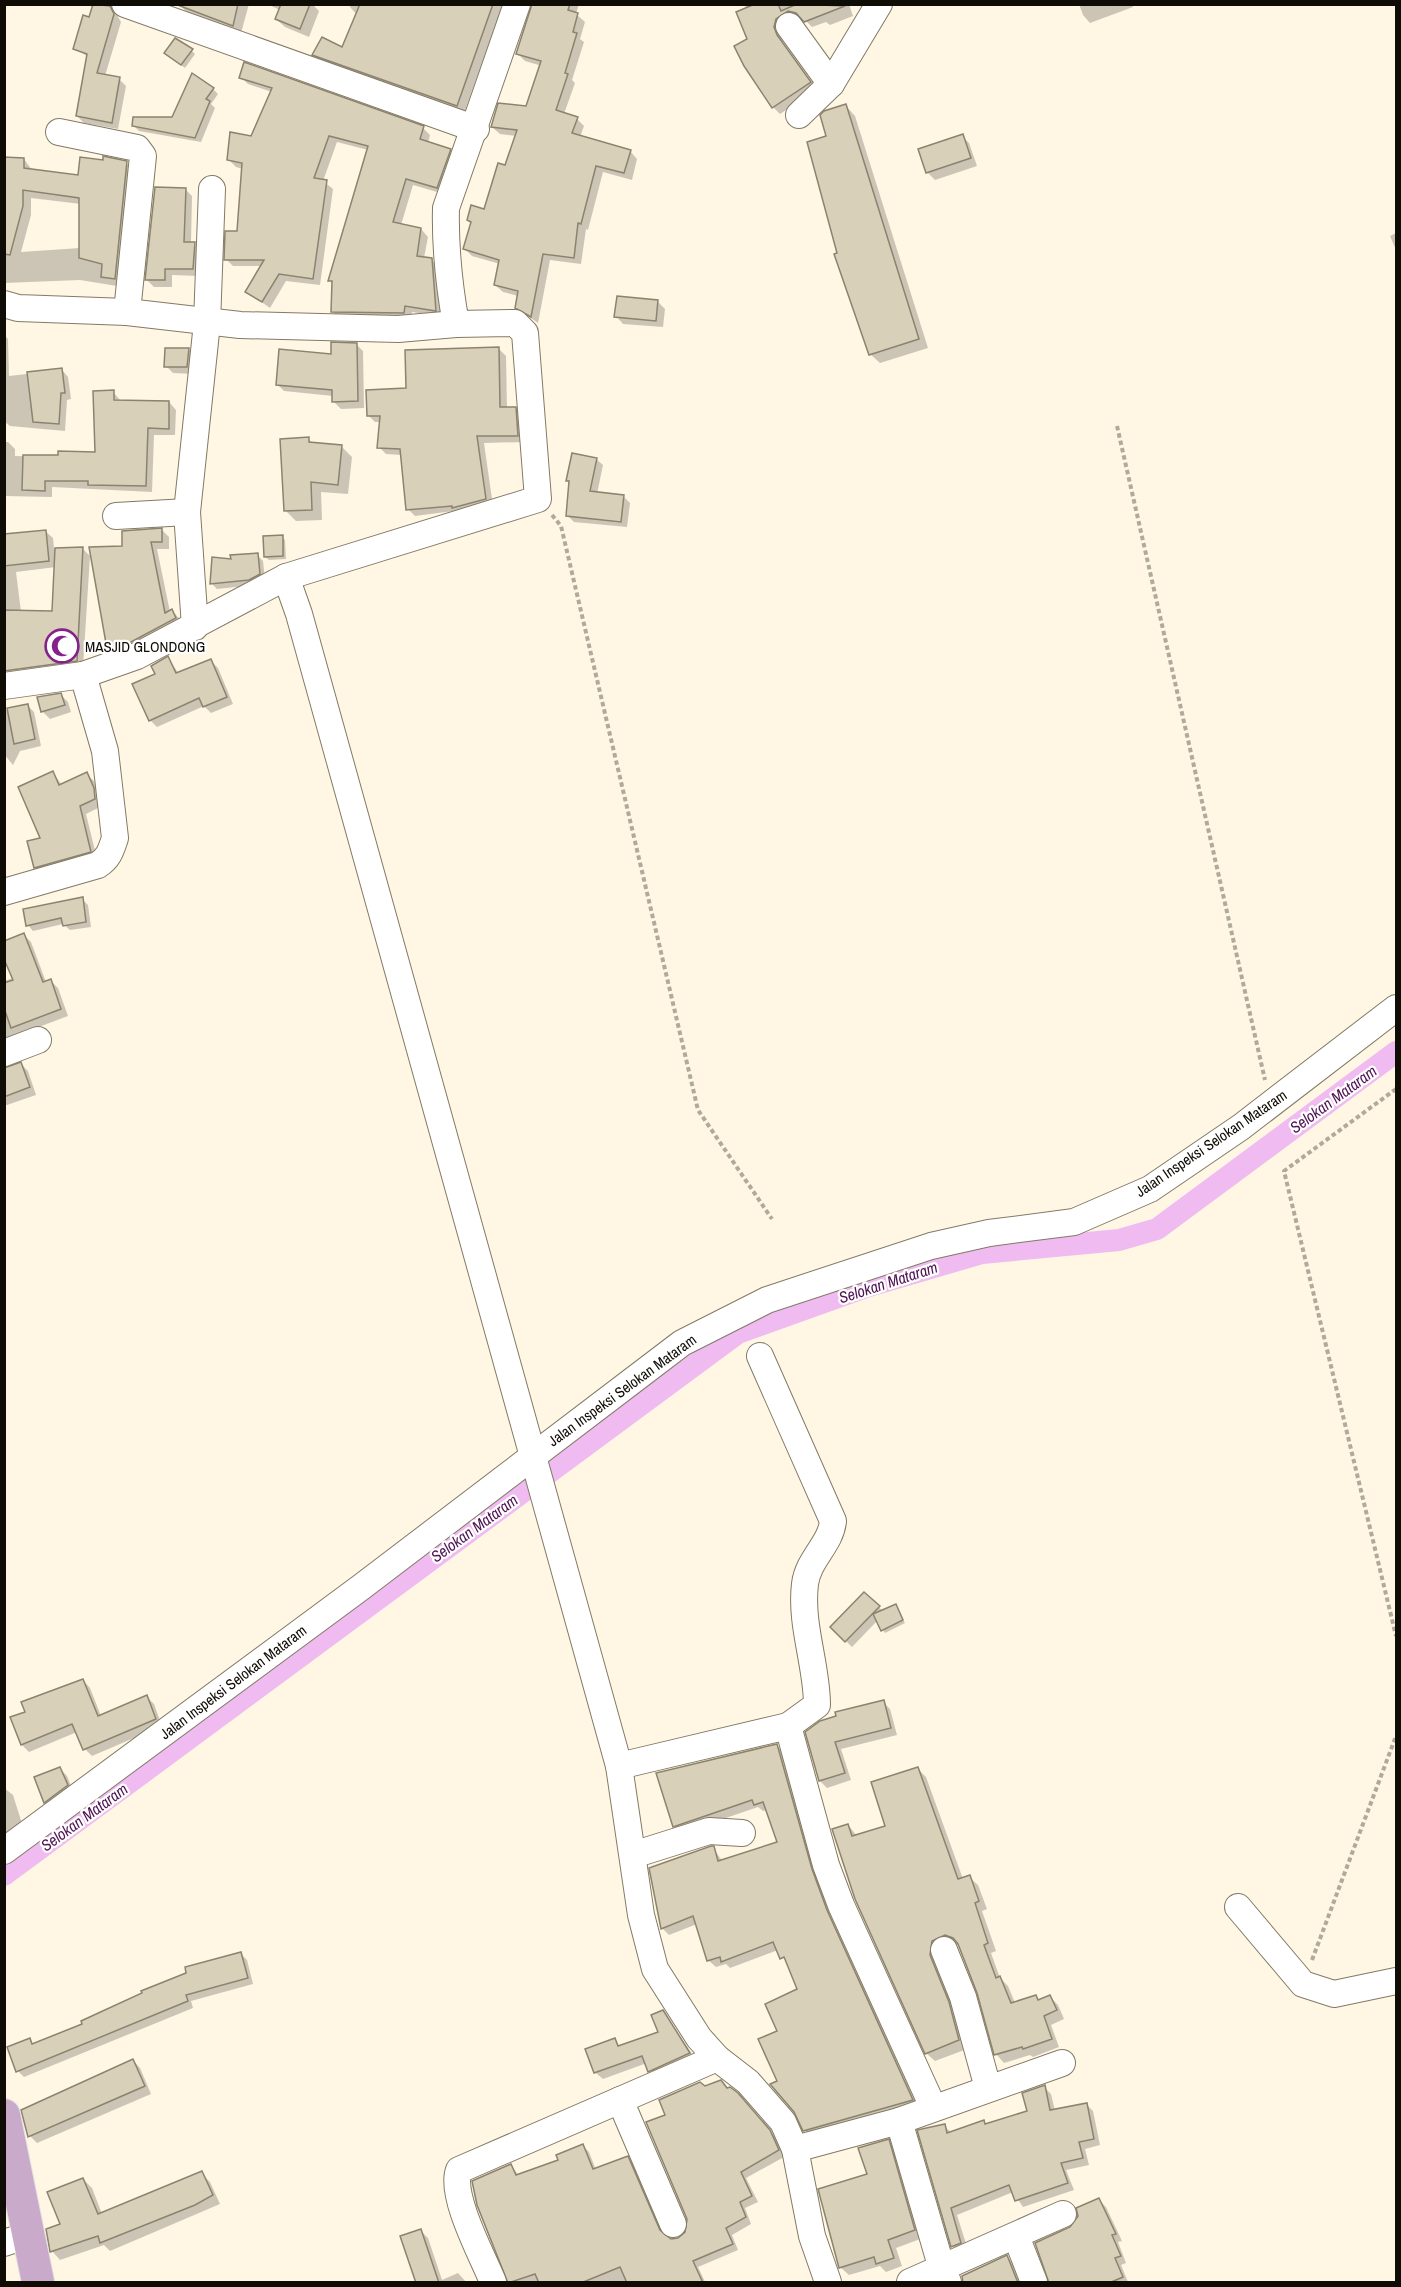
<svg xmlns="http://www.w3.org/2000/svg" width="1401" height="2287" font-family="'Archivo Narrow',sans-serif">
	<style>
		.shadow { fill: #0003; fill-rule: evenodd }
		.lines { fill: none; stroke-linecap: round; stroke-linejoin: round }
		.canal { stroke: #efbbf1; stroke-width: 22 }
		.building { fill: #d9d0b9; stroke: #8c836e; stroke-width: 1.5 }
		.minor-casing { stroke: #827a65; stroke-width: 28 }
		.major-casing { stroke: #e2e2e1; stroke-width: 34 }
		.path { stroke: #b0aa9b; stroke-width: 4; stroke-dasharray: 4.5 3; stroke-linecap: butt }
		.minor { stroke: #fff; stroke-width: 26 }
		.major { stroke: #c9aaca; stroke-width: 32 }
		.labels { text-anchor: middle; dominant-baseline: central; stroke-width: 4.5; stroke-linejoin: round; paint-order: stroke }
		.poi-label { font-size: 15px; fill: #0f0c05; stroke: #fff; text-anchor: start }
		.street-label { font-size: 15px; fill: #0f0c05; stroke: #fff }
		.water-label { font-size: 16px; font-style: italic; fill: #4f1353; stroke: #fff }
	</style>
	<rect width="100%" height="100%" fill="#fff7e4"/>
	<g class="shadow">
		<path d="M94,4h24l-1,11 4,7 -16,54 14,3 7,7 -8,43 -34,-6 -7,-7 11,-59 -13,-9 15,-29z"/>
		<path d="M183,4h66l-8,29 -51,-17 -8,-9z"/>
		<path d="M267,4h45l7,7 -10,26 -24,-10 -9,-8 4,-9z"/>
		<path d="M351,4h152l-39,109 -142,-51 -8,-7 29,-6 14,-34 -7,-8z"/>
		<path d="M532,4h47l-3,10 9,8 -5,17 4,3 -12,38 3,3 -11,31 13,5 7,7 -4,11 50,14 7,8 -5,21 -29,-8 -15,58 -2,-1 -5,35 -31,-4 -12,63 -21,-15 1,-12 -15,-4 -8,-7 5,-21 -28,-8 -7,-7 7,-26 -4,-3 17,-9 21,-44 11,-31 -17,-2 -8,-7 35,-19 15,-42 -17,-5 -8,-8z"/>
		<path d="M745,4h104l4,12 -23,9 -4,-3 -14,5 -8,-8 -9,-2 -15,18 3,8 34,47 -37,24 -7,-7 -24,-67z"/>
		<path d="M1079,4h53l1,3 -43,16 -7,-8z"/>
		<path d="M192,51l3,3 -10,14 -16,-12z"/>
		<path d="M241,77l182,51 7,7 -2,8 22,7 7,7 -13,37 -31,-9 -12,40 20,4 7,8 -4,21 8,2 7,7 4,50 -31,-5 -1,8 -71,-1 -7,-7 1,-28 -4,-4 38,-130 -31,-8 -14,39 10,8 -13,96 -34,-4 -16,27 -23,-16 15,-26h-29l-7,-7 12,-27 5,-63 -7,-2 -7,-7 23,-22 20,-46 -24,-8z"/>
		<path d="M213,89l5,5 -7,10 4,4 -14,34 -62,-11 -5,-5 39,-7z"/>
		<path d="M846,106l9,10 73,232 -48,15 -10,-9 -31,-100 -11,-117z"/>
		<path d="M962,136l7,7 8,23 -42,14 -7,-7 -8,-23z"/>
		<path d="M4,159h20l8,11 48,6 46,-13 9,8 -12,116 -43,-7 -76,3zM31,198l50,6 -1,44 -59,4 10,-37z"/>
		<path d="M185,189l7,7 -1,47 11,8 -3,25 -27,-1v12h-18l-7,-7z"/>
		<path d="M1396,233v17l-6,-14z"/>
		<path d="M657,301l8,8 -2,18 -40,-3 -7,-8z"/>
		<path d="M4,335l4,4 1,37 53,-6 6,7 3,22 -4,1 -2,31 -55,-5 -6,-5z"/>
		<path d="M356,344l7,7 1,57 -23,1 -7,-7 -1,-6 -49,-5 -7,-7z"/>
		<path d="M499,349l7,7 1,52h8l7,7 2,27 -40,1 9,63 -78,10 -7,-7 -6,-54 -16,-1 -7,-7 2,-25h-6l-7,-7 40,-25z"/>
		<path d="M189,350l7,7 -2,17 -21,-1 -7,-7z"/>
		<path d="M113,392l8,9 48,1 7,8 -1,25h-21l-2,57 -100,-5v10l-48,-1v-54h4l7,7v7l45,1 37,-4z"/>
		<path d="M308,439l6,5 28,3 10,10 -4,37 -27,-2 1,28 -26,1 -11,-11z"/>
		<path d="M596,459l7,6 -6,29 26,2 7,7 -3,24 -53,-5 -7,-7 4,-32 -3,-3z"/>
		<path d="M162,530l7,7v12h-12l13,63 2,-1 7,7 4,8 -68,30 -7,-8 15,-100z"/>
		<path d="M45,531l8,7 1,11h29l7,7 -7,111 -79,10v-142zM56,567l-2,46 -33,-1 -5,-40z"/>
		<path d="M282,537l3,3 1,19 -17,1 -4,-3z"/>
		<path d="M257,555l6,6 2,19 -10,5 -38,4 -6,-6 21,-23z"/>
		<path d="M168,658l11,16 32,-13 7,7 15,36 -22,9 -7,-7 -47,21 -7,-7 7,-45z"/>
		<path d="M61,695l7,7 3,10 -21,7 -7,-7 -4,-14z"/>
		<path d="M27,705l7,7 7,34 -21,5 -7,14 -9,-11v-43z"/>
		<path d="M53,773l9,12 24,-11 8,7 8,25 -16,8 11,45 -55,15 -7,-7z"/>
		<path d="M82,899l6,6 3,22 -21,3 -7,-6 -30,7 -5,-6z"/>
		<path d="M24,935l7,7 15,40 5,-1 7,7 10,28 -53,20 -11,12v-67l9,-3z"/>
		<path d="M21,1064l7,7 8,24 -32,11v-38z"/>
		<path d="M864,1594l19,17 12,-5 10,17 -20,10 -8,-12 -25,26 -20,-20z"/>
		<path d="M83,1680l7,8 11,28 46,-19 7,7 8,22 -70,30 -7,-7 -8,-17 -48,20 -7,-7 -10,-27 15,-5z"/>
		<path d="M883,1702l7,7 7,26 -56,14 10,31 -24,8 -7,-7 -13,-48z"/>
		<path d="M777,1746l7,7 135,354 -107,31 -7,-8 -26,-48v-50l20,-42 -10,-25 -11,-15 -48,18 -4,-4 -10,3 -8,-7 -11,-36 -28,11 -7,-7 51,-80 10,14 55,-19 -10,-33 -5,1 -5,-4 -76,26 -8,-7z"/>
		<path d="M60,1769l7,7 7,17 -21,16 -7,-7z"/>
		<path d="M918,1769l8,8 37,102 6,-2 9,8 9,24 -5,2 14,40 -5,2 9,25 8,8 7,17 20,-7 5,4 9,-4 9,9 6,14 -13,6 8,22 -26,10 -3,-2 -26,8 -8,-9 -17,-62 -19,-47 -12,-1 9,68 10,37 -32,12 -9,-8 -78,-228 9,11 30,-9z"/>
		<path d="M4,1788l9,7 11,35 -20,11z"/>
		<path d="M240,1953l7,7 6,24 -62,17 2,7 -169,69 -6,-6 11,-31 5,5 50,-21z"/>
		<path d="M663,2012l33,48 -40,18 -9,-15 -44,16 -7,-6 -9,-23 27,-10 7,7 39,-14z"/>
		<path d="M133,2060l7,8 11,26 -114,49 -7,-7z"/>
		<path d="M1044,2087l7,7 4,17 31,-7 7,7 7,34 -15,4 4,16 -23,5 8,20 -51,17 -10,-15 -56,23 11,35 -8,3 -7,-7 -34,-114 25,-6 8,7 31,-11 3,3 43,-13z"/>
		<path d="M705,2088l23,1 16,12 32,37 8,19 -38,21 12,24 -13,6 6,16 -19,11 6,15 -40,17 7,15h-196l2,-117 8,11 41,-16 23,-14 6,6 7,18 31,-12 7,6 30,72 6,4 9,-1 8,-6 1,-15 -21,-102z"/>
		<path d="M888,2141l9,9 26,88 -27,10 6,18 -16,6 -6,-6 -31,9 -9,-8 29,-92z"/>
		<path d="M201,2173l9,9 10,22 -110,47 -6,-6 -44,15 -8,-9 31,-72 9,9 10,26z"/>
		<path d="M1099,2200l7,7 16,34 -4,1 8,21 -5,2 7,17h-78l21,-53z"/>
		<path d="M421,2231l7,7 14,42 16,-7 8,9h-48z"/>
		<path d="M1007,2257l7,7 8,18h-59v-5z"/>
	</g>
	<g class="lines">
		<path class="canal" d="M4,1875l734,-542 131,-47 113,-33 137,-13 38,-11 239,-177"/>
	</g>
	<g class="building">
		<path d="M93,4l17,2 4,8 -17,59 23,4 -8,46 -36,-7 11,-62 -14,-5 10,-34 6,2z"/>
		<path d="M175,4h63l-5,22z"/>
		<path d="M281,4h29l-10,25 -25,-10z"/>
		<path d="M360,4h133l-36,102 -145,-51 10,-18 20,10z"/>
		<path d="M532,4h38l-2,6 10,3 -5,19 4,1 -12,40 3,1 -12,36 22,7 -6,16 59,17 -7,23 -28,-7 -15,58 -3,-1 -4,35 -31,-4 -12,63 -16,-9 3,-17 -24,-6 5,-25 -36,-11 8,-27 -4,-2 4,-15 13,4 14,-46 7,2 12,-35 -26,-3 7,-24 28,3 15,-45 -25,-7z"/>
		<path d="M755,4h23l3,7 16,-7 48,2 -41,16 -8,-9 -8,-2 -12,8 -2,8 3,8 34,47 -39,26 -28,-42 -10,-20 13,-7 -11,-27z"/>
		<path d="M175,38l18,11 -12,16 -17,-12z"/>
		<path d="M244,62l180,64 -4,13 31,10 -14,39 -31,-9 -13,43 28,6 -4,28 15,2 4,53 -31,-5 -1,7 -73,-1 1,-31h-4l40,-135 -39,-10 -15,42 13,2 -14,99 -34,-5 -17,28 -17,-10 19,-32h-40l1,-29h12l5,-68 -15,-3 3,-28 21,4 21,-48 -33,-10z"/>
		<path d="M192,73l22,15 -8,11 4,2 -15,37 -63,-12 1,-9h39z"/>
		<path d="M846,104l73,235 -50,16 -35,-101 3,-1 -30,-111 19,-6 -6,-21 4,-4z"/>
		<path d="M963,134l8,24 -45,15 -8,-24z"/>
		<path d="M103,156l24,5 -12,118 -14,-2 1,-13 -23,-6v-60l-56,-8v16l-13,49 -6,-1v-97l20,1v10l54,7 2,-18 23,3z"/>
		<path d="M155,187l31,1 -2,54h11l-2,27h-28v11h-20z"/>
		<path d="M617,296l41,4 -2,21 -42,-4z"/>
		<path d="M331,342l26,1 1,58 -26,1v-12l-56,-5 3,-36 52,5z"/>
		<path d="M499,347l1,60h16l2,29h-41l9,63 -34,9v-2l-46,4 -6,-61 -23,-1 3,-32h-13l-1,-26 40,-2 -1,-38z"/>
		<path d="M165,348h24l-2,19h-23z"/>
		<path d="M62,368l3,25h-4l-2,31 -26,-2 -6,-50z"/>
		<path d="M114,390v10l55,1v28l-21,-1 -2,58 -58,-1v-4h-43v10l-23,-1 1,-35h35v-4l37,1 -2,-61z"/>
		<path d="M309,437v5l33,3 -4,40 -27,-3 1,28 -28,1 -4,-72z"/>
		<path d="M572,453l25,5 -7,33 34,4 -3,27 -55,-6 3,-35h-3z"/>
		<path d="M162,528v14h-11l14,71 7,-4 4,9 -45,24 -24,7 -18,-102 33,-1v-15z"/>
		<path d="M46,530l3,31 -45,5v-32z"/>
		<path d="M283,535v21l-19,1 -1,-21z"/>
		<path d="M83,547l-6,114 -73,10v-61l48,1 3,-63z"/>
		<path d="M258,553l2,21 -11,6 -39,4 2,-27 19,2 -1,-4z"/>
		<path d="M168,656l8,17 35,-14 16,38 -24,10 -4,-9 -50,23 -17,-37 23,-10 -4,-8z"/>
		<path d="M61,693l4,12 -24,7 -4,-15z"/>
		<path d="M28,704l7,35 -21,5 -7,-36z"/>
		<path d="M53,771l6,14 28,-13 7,16 1,11 -15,7 11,46 -57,16 -7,-27 13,-3 -22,-51z"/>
		<path d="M83,897l3,25 -23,4 -2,-8 -35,8 -3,-17z"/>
		<path d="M24,933l19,49 8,-3 10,30 -50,19 -7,-20v-25l9,-3 -9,-21v-18z"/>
		<path d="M21,1062l9,25 -26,10v-29z"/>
		<path d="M864,1592l16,14 -35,36 -15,-15z"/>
		<path d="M896,1604l7,16 -22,11 -8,-17z"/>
		<path d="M83,1679l15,37 49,-21 9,24 -73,31 -11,-26 -51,21 -11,-28 15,-5 -4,-10z"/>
		<path d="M884,1700l7,28 -56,14 10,31 -26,8 -14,-49 15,-11 16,-5 -1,-4z"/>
		<path d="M777,1744l35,125 15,41 86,190 -110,31 -9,-19 -24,-28 7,-3 -19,-42 19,-8 -12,-27 32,-15 -13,-32 -4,2 -7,-17 -52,20 -1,-5 -13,4 -14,-45 -32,13 -12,-61 62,-22h3l4,15 59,-19 -14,-40 -9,3 -2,-5 -79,27 -17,-54z"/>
		<path d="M60,1767l8,18 -24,18 -10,-26z"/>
		<path d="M918,1767l40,112 12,-4 9,26 -4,2 13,40 -4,2 12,33 4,-2 11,27 25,-8 2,5 12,-5 7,15 -13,6 8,23 -29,10 -1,-2 -28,8 -17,-62 -19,-49 -5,-6 -8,-3 -13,6 -2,14 19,47 10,38 -34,14 -70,-155 -23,-70 16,-5 4,12 33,-10 -14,-44z"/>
		<path d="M241,1952l7,26 -62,17 2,6 -172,71 -9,-25 23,-9 2,6 50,-20 -1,-3 61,-28 -1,-2 45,-18 -1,-6z"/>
		<path d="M663,2010l27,43 -42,19 -6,-16 -48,17 -9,-24 30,-11 3,8 40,-14 -7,-17z"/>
		<path d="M133,2059l12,27 -117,51 -7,-27z"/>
		<path d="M721,2080l6,8 3,-1 8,6 32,37 9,20 -38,22 11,24 -12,6 6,15 -20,11 7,16 -40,17 10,22h-76l-7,-16 -39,16h-42l-4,-9 -27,9 -31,-78 -5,-24 39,-17 5,11 42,-15 -2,-5 27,-11 10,25 35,-13 32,74 11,9 7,-1 7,-6 2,-13 -41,-97 19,-7 -6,-15 41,-18 5,4z"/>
		<path d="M1045,2085l5,25 37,-7 7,36 -15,3 4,16 -22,5 7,20 -53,18 -6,-16 -58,23 10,35 -10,4 -34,-117 28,-6 2,9 37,-13 1,4 42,-13 -5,-18z"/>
		<path d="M889,2139l26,91 -27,10 6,18 -18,6 -2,-7 -35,11 -21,-79 49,-15 -9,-26z"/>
		<path d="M202,2171l11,24 -18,10 -95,38 -2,-7 -48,16 -4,-23 14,-5 -13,-32 36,-14 15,36z"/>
		<path d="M1099,2198l17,36 -4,1 9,21 -6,2 8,19 -14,6h-60l-14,-40 35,-16 8,-11 -2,-8z"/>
		<path d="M421,2229l18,54h-23l-16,-47z"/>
		<path d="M1007,2255l11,28h-55l-1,-7z"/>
	</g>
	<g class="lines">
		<defs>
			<g id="minor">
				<path d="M125,4l351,125"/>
				<path d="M789,26l42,58"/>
				<path d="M799,115l32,-31 48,-80"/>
				<path d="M59,132l78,16 6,8 -16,156"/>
				<path d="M4,304l14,4 109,4 113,13 158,4 58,-5"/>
				<path d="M116,516l71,-4"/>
				<path d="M286,577l13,37 320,1152 22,149 14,54 44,69 18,20 31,24 35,40 12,27 17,87 16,46"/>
				<path d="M195,627l-8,-115 20,-189 5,-134"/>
				<path d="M4,686l79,-11 54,-19 149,-79 252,-78 -13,-166 -10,-10 -59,1c-7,-39 -11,-77 -10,-116l71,-204"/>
				<path d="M4,892l94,-27c11,-7 13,-15 17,-27l-10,-87 -22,-76"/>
				<path d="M4,1053l34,-13"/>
				<path d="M760,1356l73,165c-2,23 -25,38 -28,63 -5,41 12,81 12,121l-29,21"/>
				<path d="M619,1766l169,-40 38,139 15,40 92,202"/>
				<path d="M4,1851l356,-263 322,-245 85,-43 164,-54 58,-13 85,-11 76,-33 91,-62 155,-119"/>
				<path d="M633,1855l76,-24 33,2"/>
				<path d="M1238,1907l65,77 31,10 62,-13"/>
				<path d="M944,1950l19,47 25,91"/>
				<path d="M620,2100l53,124"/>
				<path d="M899,2121l43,148 6,13"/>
				<path d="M795,2149l104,-28 163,-58"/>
				<path d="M1016,2236l18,46"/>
				<path d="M4,2243l24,-8"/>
				<path d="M493,2282c-10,-25 -44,-87 -34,-112l258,-112"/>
				<path d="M910,2282l153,-68"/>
			</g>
			<path id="major" d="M4,2115l34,167"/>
		</defs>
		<use href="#minor" class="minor-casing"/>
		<use href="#major" class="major-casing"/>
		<g class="path">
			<path d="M1117,426l148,654"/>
			<path d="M552,515l9,11 137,584 74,109"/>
			<path d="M1396,1089l-112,82 112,465"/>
			<path d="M1312,1960l84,-224"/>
		</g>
		<use href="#minor" class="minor"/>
		<use href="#major" class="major"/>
	</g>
	<defs>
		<symbol id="mosque-ring" viewBox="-11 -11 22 22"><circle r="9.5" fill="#fff" stroke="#84218a" stroke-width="1.5"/><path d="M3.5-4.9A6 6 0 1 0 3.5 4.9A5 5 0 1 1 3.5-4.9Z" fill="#84218a"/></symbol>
	</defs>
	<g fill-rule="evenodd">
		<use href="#mosque-ring" x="43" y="627" width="38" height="38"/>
	</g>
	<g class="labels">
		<g class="poi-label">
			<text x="85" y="646">MASJID GLONDONG</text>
		</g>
		<g class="street-label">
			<text transform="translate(1211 1143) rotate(-34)">Jalan Inspeksi Selokan Mataram</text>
			<text transform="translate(622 1390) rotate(-36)">Jalan Inspeksi Selokan Mataram</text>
			<text transform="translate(233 1682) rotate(-37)">Jalan Inspeksi Selokan Mataram</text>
		</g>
		<g class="water-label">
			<text transform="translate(1333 1099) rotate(-36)">Selokan Mataram</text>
			<text transform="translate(888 1282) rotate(-18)">Selokan Mataram</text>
			<text transform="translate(474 1528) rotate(-36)">Selokan Mataram</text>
			<text transform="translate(84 1817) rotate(-36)">Selokan Mataram</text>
		</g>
	</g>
	<rect width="1401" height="2287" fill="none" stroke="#0f0c05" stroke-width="12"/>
</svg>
